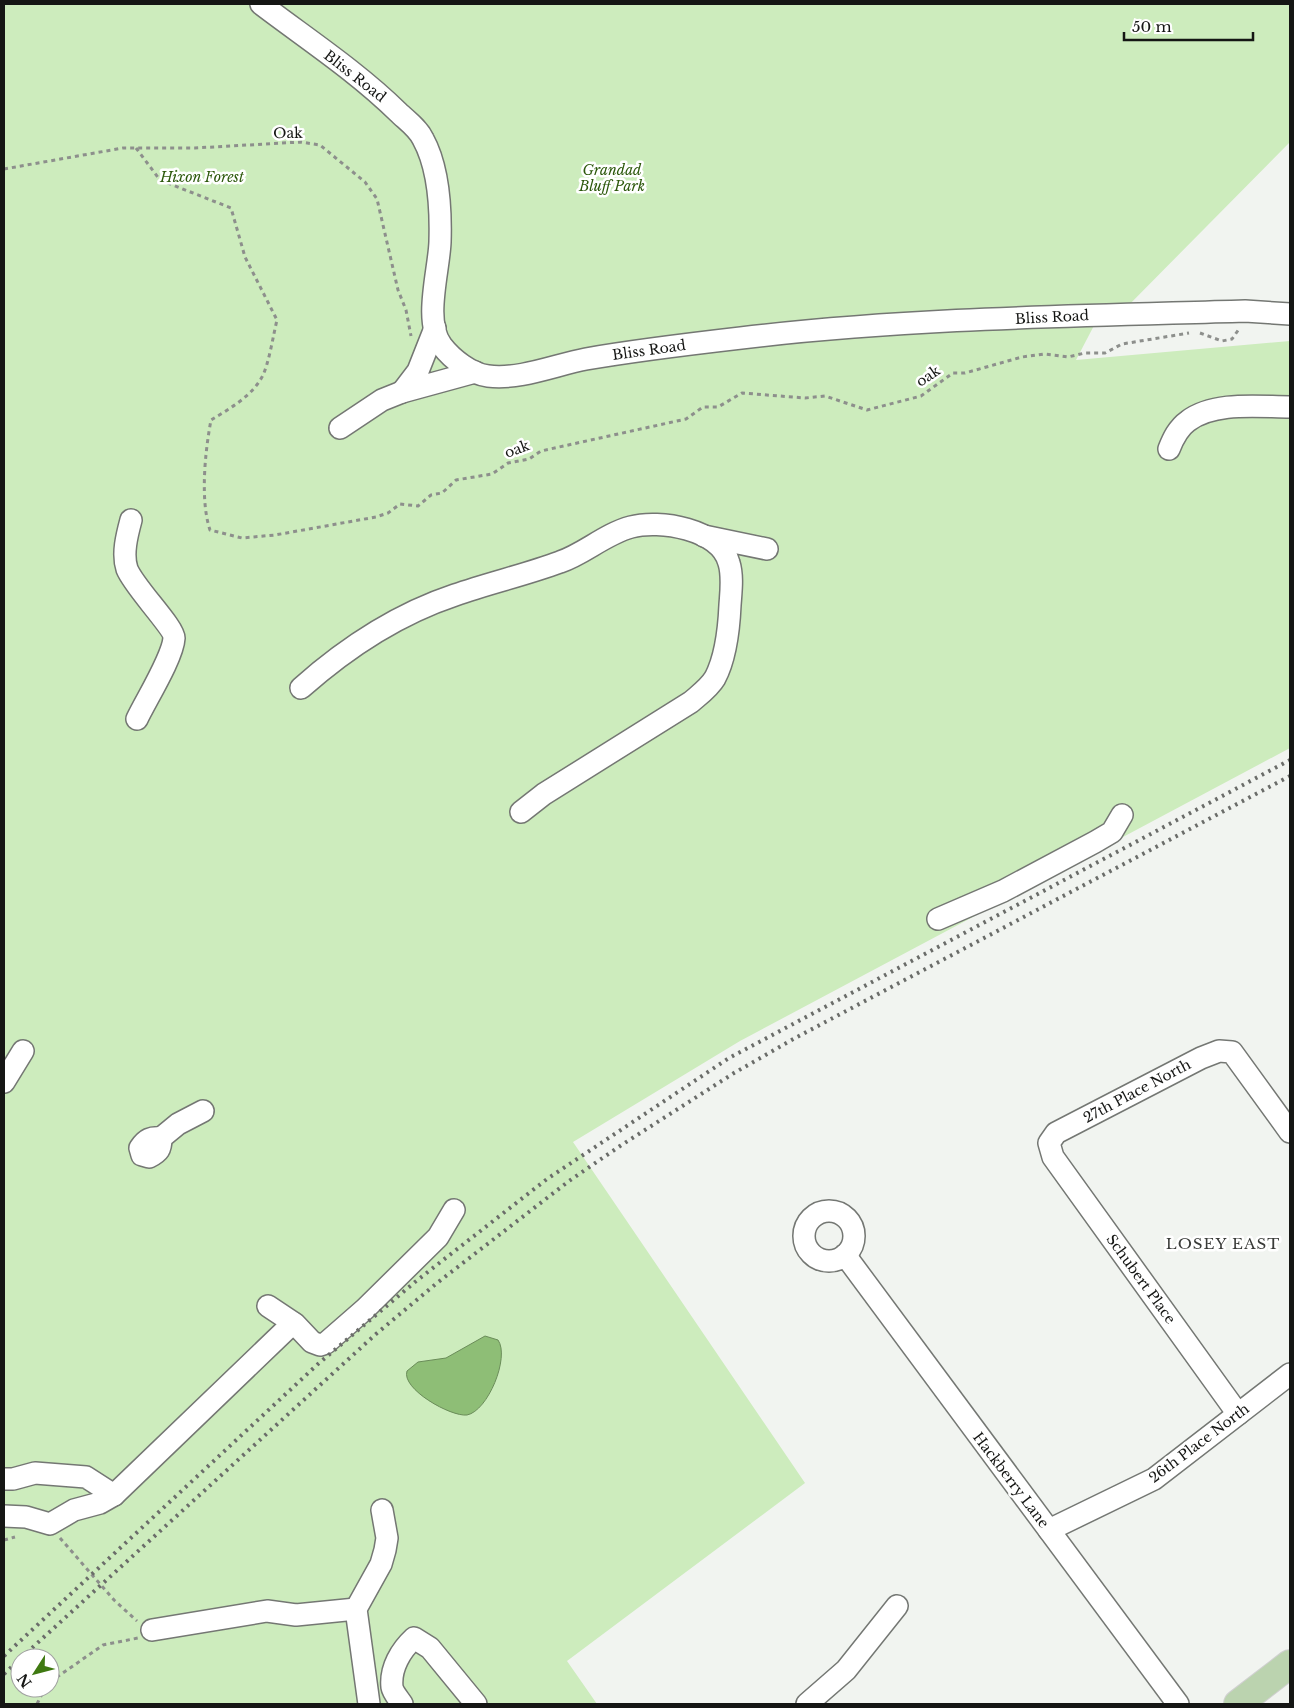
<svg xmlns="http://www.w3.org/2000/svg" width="1294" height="1708" font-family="'Libre Baskerville',serif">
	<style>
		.green { fill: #cdecbd; fill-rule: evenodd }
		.water { fill: #8ebe76; stroke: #6a8c59 }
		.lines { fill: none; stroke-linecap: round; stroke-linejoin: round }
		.minor-casing { stroke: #747773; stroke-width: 24 }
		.major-casing { stroke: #d0d0d0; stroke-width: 30 }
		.path { stroke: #8d8f8c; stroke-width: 3; stroke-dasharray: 4 4; stroke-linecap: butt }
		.minor { stroke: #fff; stroke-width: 21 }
		.major { stroke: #bbd3af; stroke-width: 28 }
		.rail { stroke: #6a6c69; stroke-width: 4; stroke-dasharray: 2.5 5; stroke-linecap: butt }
		.labels { text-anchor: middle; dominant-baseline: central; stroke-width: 5; stroke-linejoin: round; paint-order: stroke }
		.street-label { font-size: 14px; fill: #151614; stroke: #fff }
		.park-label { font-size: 14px; font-style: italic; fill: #2c580b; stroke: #fff }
		.neighbourhood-label { font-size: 15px; letter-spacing: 1px; fill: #393b38; stroke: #fff }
	</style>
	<rect width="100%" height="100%" fill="#f1f4f0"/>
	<path class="green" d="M4,4h1286v138l-171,173 -20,1 -23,44 214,-19v407l-550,293 -167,101 232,341 -238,178 30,43h-593zM20,1658h30v30h-30z"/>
	<path class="water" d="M485,1336l13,4c12,17 -10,71 -31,75 -16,2 -66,-26 -60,-44l11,-9 28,-4z"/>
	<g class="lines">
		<defs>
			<g id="minor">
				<path d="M261,4c46,35 95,67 137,108 8,8 20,16 25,27 16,29 18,70 17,103 -1,29 -17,80 2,104 10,13 29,28 46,30 32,4 67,-11 98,-17 51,-9 103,-15 155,-21 167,-20 336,-22 504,-27l45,3"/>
				<path d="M435,328l-17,43 -16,21 73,-20"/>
				<path d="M340,428l42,-28 20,-8"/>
				<path d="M1169,449c4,-10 9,-21 19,-28 26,-20 71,-14 102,-14"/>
				<path d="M131,520c-4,15 -9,34 -4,49 7,18 47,58 47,69 -1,19 -28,62 -37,81"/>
				<path d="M704,536l63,13"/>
				<path d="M301,688c45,-40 97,-74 154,-93 34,-12 70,-20 105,-33 24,-8 45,-28 71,-35 28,-8 89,2 98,36 4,13 2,28 1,42 -1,23 -4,52 -15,73 -6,10 -16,17 -24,24l-147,92 -23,18"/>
				<path d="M938,919l65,-28 92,-49 17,-10 10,-17"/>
				<path d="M4,1082l19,-31"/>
				<path d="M161,1138c0,11 -2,14 -12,19l-7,-2 -2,-7c6,-9 11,-11 21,-10l17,-14 25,-13"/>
				<circle cx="829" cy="1236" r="25"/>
				<path d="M845,1255l333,449"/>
				<path d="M268,1306l27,18 17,18 8,3 6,-2 39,-34 73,-72 16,-27"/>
				<path d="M1238,1414l-185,-257 -4,-14 7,-10 145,-75 18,-7 13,1 58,80"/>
				<path d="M4,1479h9l22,-6 51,4 28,18"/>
				<path d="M4,1516l22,1 24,7 24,-14 26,-7 14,-8 179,-172"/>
				<path d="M1049,1530l105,-51 136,-105"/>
				<path d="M152,1630l115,-19 29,4 60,-6"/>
				<path d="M369,1704l-13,-95 25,-45 4,-14 2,-12 -5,-28"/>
				<path d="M402,1704c-3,-5 -9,-11 -10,-17 -2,-19 9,-37 22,-49l16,10 46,56"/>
				<path d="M807,1704l39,-34 51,-64"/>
			</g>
			<path id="major" d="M1238,1704l52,-40"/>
		</defs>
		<use href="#minor" class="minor-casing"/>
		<use href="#major" class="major-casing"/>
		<g class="path">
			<path d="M136,148l24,32 71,28 14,49 32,63c-4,16 -8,44 -15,57 -11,20 -33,32 -51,43 -6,32 -11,80 -1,110l32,8 33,-3 101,-18 12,-4 12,-9 18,2 13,-11 11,-2 14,-13 36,-6 16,-11 21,-4 12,-8 145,-32 17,-12h15l24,-14 63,5 20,-2 42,14 54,-14 32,-23h12l57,-16 22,-3 24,3 17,-4h20l17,-9 67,-11"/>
			<path d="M4,169l119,-21h72l106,-6 19,3 45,37 12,17 21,91 8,20 5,26"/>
			<path d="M1200,333l22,8 10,-2 7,-10"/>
			<path d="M60,1538l54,62 23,21"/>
			<path d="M4,1540l11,-3"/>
			<path d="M50,1682l53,-37 35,-7"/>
			<path d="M37,1704l8,-16"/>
		</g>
		<use href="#minor" class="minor"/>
		<use href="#major" class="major"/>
		<g class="rail">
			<path d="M4,1656l314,-292 97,-82 132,-103 182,-121 561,-298"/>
			<path d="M21,1658l355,-324 61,-51 132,-102 51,-35 114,-73 63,-36 493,-261"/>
			<path d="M4,1674l16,-15"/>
		</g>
	</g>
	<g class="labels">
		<g class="street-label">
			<text transform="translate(355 76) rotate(38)">Bliss Road</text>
			<text transform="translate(288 133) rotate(-1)">Oak</text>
			<text transform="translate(1052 317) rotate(-3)">Bliss Road</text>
			<text transform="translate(649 350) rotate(-8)">Bliss Road</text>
			<text transform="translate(928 376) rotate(-34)">oak</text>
			<text transform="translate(517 449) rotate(-20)">oak</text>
			<text transform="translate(1137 1091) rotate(-28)">27th Place North</text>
			<text transform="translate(1141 1279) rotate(54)">Schubert Place</text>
			<text transform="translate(1199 1443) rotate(-37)">26th Place North</text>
			<text transform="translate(1011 1480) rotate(53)">Hackberry Lane</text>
		</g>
		<g class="park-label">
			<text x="612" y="170">Grandad<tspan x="612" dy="16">Bluff Park</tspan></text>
			<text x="202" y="177">Hixon Forest</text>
		</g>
		<g class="neighbourhood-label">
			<text x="1223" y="1243">LOSEY EAST</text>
		</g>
	</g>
	<rect width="1294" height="1708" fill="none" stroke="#151614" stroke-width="10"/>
	<g transform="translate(35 1673) rotate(234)"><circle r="24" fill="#ffffff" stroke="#a1a2a1"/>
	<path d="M0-4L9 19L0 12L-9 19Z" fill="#3f7911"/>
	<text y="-8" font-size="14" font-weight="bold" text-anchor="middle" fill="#151614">N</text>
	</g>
	<path d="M1124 32v8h129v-8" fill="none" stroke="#151614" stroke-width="2.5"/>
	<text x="1132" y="32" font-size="15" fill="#151614" stroke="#ffffff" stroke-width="4" paint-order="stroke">50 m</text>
</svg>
